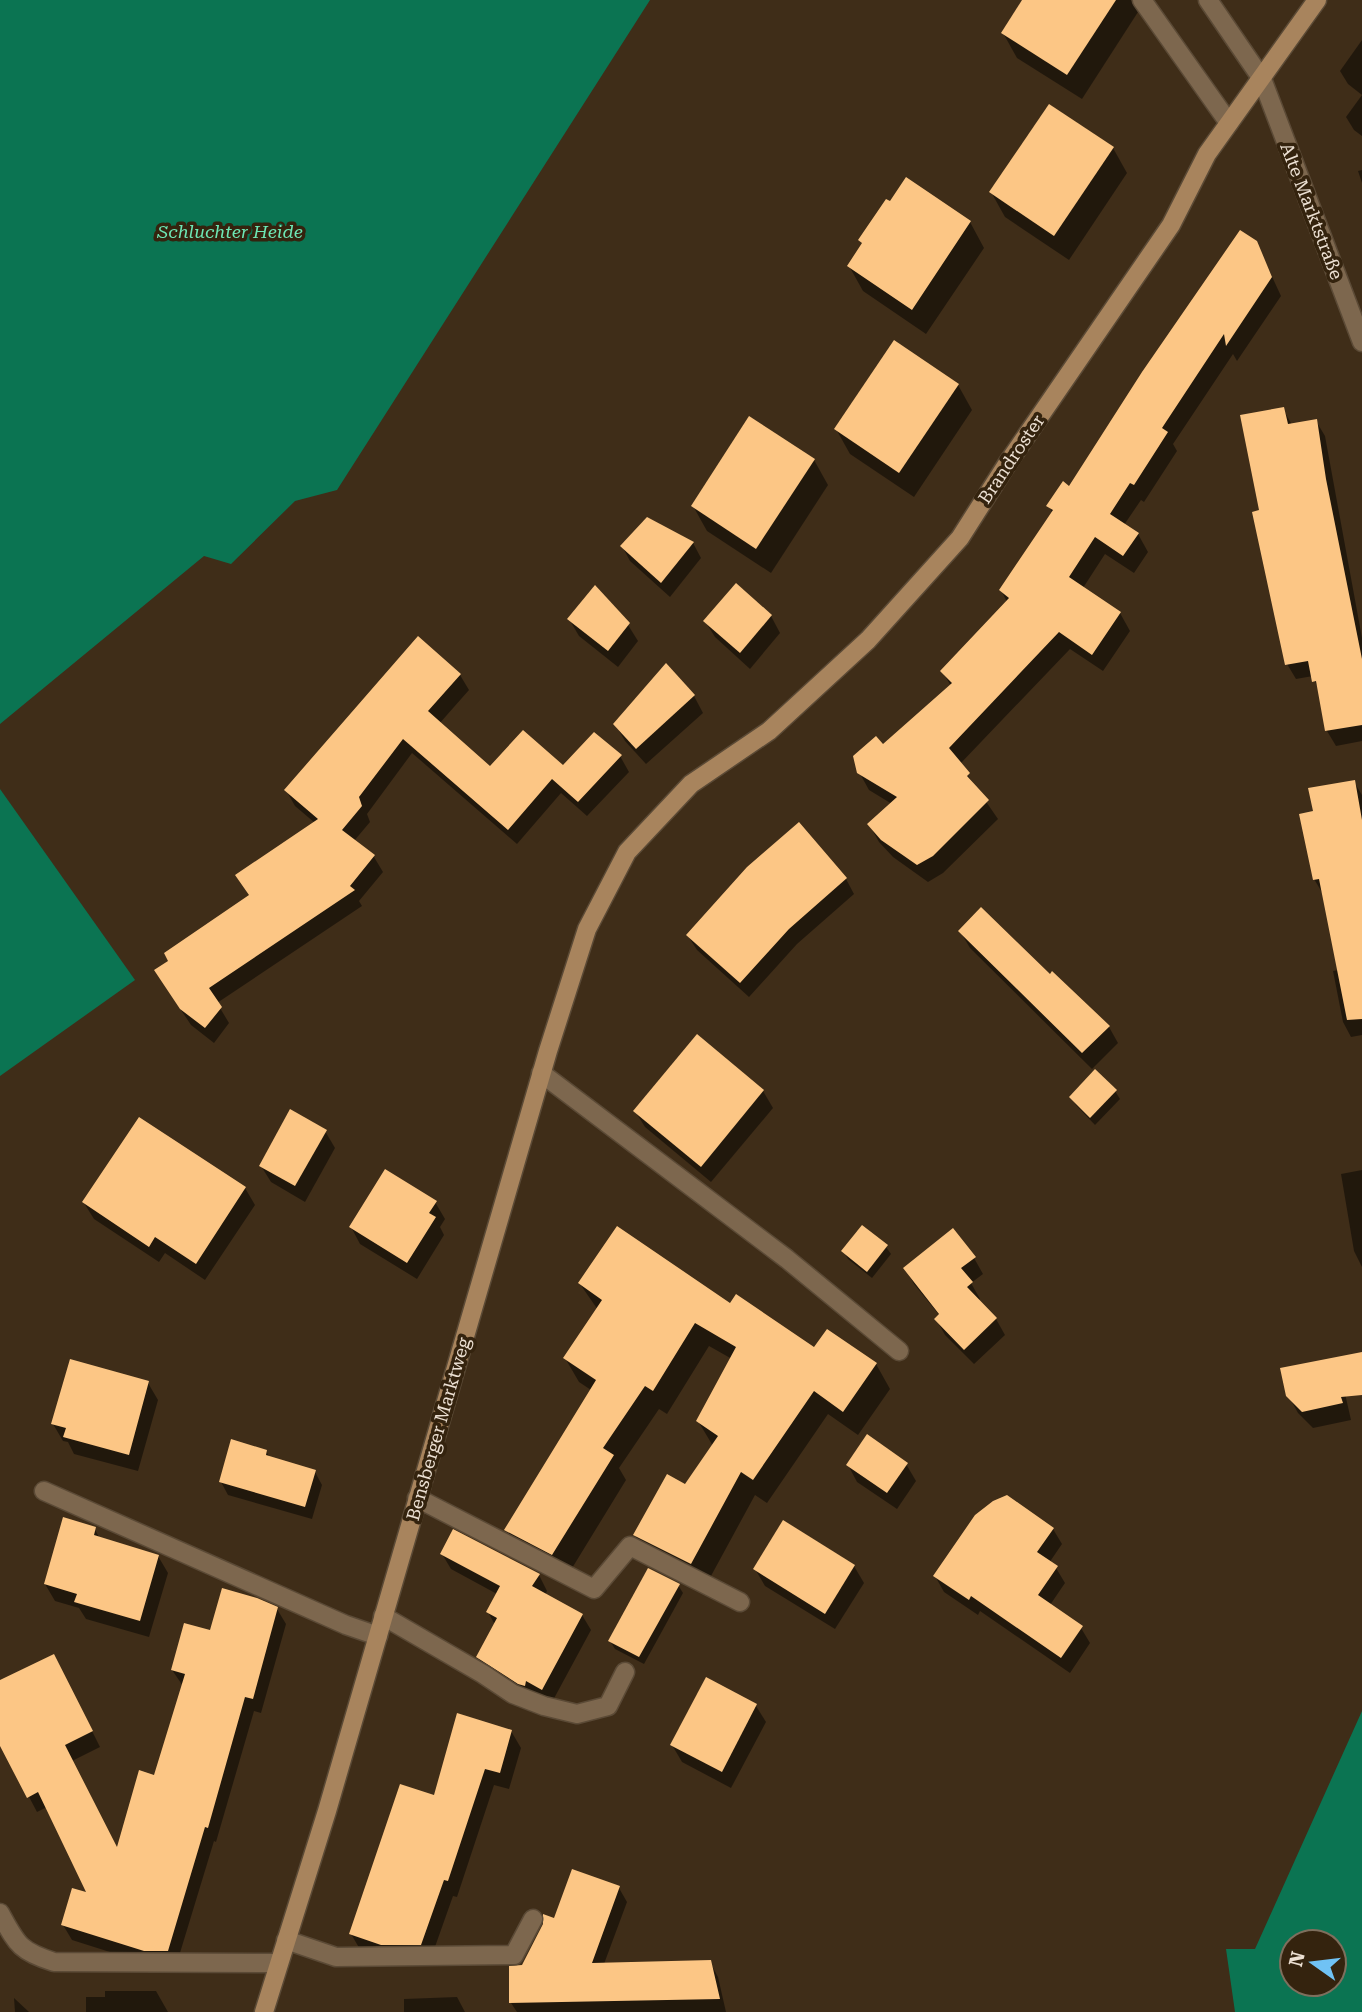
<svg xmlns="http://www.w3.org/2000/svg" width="1362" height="2012" font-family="'Roboto Serif',serif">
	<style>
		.forest { fill: #0b7452; fill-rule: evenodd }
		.shadow { fill: #0007 }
		.building { fill: #fcc685 }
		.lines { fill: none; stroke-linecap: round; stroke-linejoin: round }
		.lane-casing { stroke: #5b4a36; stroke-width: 21 }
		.street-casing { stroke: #5b4a36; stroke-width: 21 }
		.secondary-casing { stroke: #5b4a36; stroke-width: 21 }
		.lane { stroke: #7d674e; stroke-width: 18 }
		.street { stroke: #7d674e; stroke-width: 18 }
		.secondary { stroke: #a8845d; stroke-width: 18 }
		.labels { text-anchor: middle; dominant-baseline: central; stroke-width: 7; stroke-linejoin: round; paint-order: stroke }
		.street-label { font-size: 18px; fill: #ece0d3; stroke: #34230e }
		.park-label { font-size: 18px; font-style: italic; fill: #6de7b5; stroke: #34230e }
	</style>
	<rect width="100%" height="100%" fill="#3f2d18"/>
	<g class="forest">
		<path d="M0,0h650l-313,490 -42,11 -64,63 -27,-8 -204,168z"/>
		<path d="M0,789l135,191 -135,96z"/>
		<path d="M1362,1711v301h-127l-9,-63h29zM1292,1942h42v42h-42z"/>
	</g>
	<g class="shadow">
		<path d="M1024,0h107l7,12 -56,87 -65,-41 -14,-25z"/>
		<path d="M1362,40v55l-14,-11 -8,-13z"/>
		<path d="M1362,95v41l-8,-6 -8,-13z"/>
		<path d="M1113,148l14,25 -58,87 -64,-43 -14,-25z"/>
		<path d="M1362,170v13l-4,-12z"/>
		<path d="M970,222l14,26 -58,86 -63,-43 -14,-25 14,-21 -3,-5z"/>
		<path d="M1256,242l25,54 -44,65 -4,-7 -60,90 4,7 -33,51 -3,-2 -17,25 14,9 10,18 -14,21 -29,-19 -22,34 37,25 10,18 -27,40 -33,-22 -110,115 38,55 -55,54 -15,9 -35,-25 -14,-15 -10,-18 23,-20 -23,-14 -10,-18 24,-26 68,-60 -9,-15 65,-69 -6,-12 52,-76 -4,-8 21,-18z"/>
		<path d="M958,385l14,25 -58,87 -64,-43 -14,-25z"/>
		<path d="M1283,409l9,16 24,-4 9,15 37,202v103l-26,5 -9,-15 -8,-40 -6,-15 -17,3 -9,-15 -26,-152z"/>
		<path d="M814,460l14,25 -57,88 -64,-42 -14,-25z"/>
		<path d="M693,543l8,15 -31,39 -40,-36 -8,-15z"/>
		<path d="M771,616l9,17 -30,36 -35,-32 -10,-16z"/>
		<path d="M569,619l59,6 10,16 -20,26 -39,-31z"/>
		<path d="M666,666l28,30 9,17 -57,51 -21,-23 -10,-17z"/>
		<path d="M460,675l9,15 -30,34 51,44 73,-1 57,-11 9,16 -42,44 -26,-23 -44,51 -105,-91 -45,61 3,8 -16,19 20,16 9,15 -24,29 3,5 -145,97 12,20 -15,20 -23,-18 -26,-39 85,-90 65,-73 -20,-17 -9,-16z"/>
		<path d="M1354,782l8,13v240l-11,2 -8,-15 -10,-51 6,-1 -16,-76 -9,-15 1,-67z"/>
		<path d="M846,879l8,15 -57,50 -48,53 -52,-47 -9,-14z"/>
		<path d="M960,931l90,45 59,51 9,16 -26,26 -122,-121z"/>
		<path d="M697,1037l66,54 10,17 -62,74 -66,-55 -10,-16z"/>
		<path d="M1115,1091l5,8 -25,26 -19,-20 -5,-8z"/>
		<path d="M325,1131l10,17 -30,54 -34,-20 -10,-16z"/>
		<path d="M1362,1170v97l-8,-16 -13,-77z"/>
		<path d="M245,1188l10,17 -50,75 -40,-27 -6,9 -65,-43 -10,-16z"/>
		<path d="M435,1202l10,17 -5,8 4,8 -27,44 -57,-35 -9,-17z"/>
		<path d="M886,1247l5,7 -19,24 -24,-19 -5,-8z"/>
		<path d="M974,1258l9,16 -12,9 9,16 -2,2 18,18 9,16 -31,29 -29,-29 -9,-16 4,-3 -26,-32 -9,-16z"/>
		<path d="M580,1284l150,21 85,45 61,14 14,25 -32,46 -30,-21 -61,89 -12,-8 -50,92 -56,-27 -14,-25 51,-49 27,-40 -15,-25 34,-62 -23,-13 -42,68 -8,-5 -40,59 7,12 -60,98 -46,-24 -14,-24 85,-140 -12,-8 -14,-24 33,-48z"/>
		<path d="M1341,1376l10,44 -38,8 -15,-15 -10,-18z"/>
		<path d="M148,1383l10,17 -20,71 -64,-17 -6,-12 -5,-1 -10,-17z"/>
		<path d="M266,1451l4,7 45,14 7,13 -10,34 -84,-24 -7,-13z"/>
		<path d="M906,1464l10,17 -19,28 -40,-27 -9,-17z"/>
		<path d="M94,1528l6,11 58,17 10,17 -19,64 -63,-18 -7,-11 -24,-7 -10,-17z"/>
		<path d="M1053,1529l9,15 -13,19 7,5 9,15 -15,22 31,23 9,15 -20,30 -90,-62 -2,4 -34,-23 -9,-16z"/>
		<path d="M442,1554l97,21 8,16 -2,4 37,20 9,15 -40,74 -64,-32 -9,-15 17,-32 -7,-13 9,-18 -46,-25z"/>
		<path d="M854,1566l10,17 -29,46 -70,-43 -10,-17z"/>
		<path d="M678,1585l5,8 -39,71 -29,-15 -5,-8z"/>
		<path d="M277,1609l9,15 -25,89 -7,-2 -38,131 -2,-1 -38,125h-22l-82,-26 -9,-15 26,-30 -42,-88 -10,5 -37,-70v-61l62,-10 38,76 -28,14 46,89 38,-73 27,-91 -11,-16 39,-37z"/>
		<path d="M756,1706l10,16 -35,66 -49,-26 -10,-17z"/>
		<path d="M511,1731l10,17 -12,41 -15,-4 -37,112 -4,-1 -23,65 -69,-10 -10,-17 84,-137z"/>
		<path d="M619,1888l8,14 -23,62 106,-2 8,15 8,35h-209l-6,-9 13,-37 31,-46z"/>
		<path d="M105,1991h51l12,21h-82v-15h19z"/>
		<path d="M457,1997l8,15h-61v-13z"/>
		<path d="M14,1998l15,14h-14z"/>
	</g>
	<g class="building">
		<path d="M1022,0h94l-49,75 -66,-42z"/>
		<path d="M1049,104l65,43 -60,89 -65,-44z"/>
		<path d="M906,177l65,44 -59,89 -65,-44 15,-23 -4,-3 28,-41 4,2z"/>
		<path d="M1240,230l17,11 15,36 -46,69 -2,-12 -62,94 6,4 -34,53 -4,-2 -20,31 29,19 -16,23 -28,-19 -26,40 52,35 -29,43 -33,-23 -110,116 21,25 -3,3 22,24 -56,56 -16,9 -36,-25 -14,-16 30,-27 -40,-24 -4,-17 23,-20 7,8 69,-61 -12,-12 69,-73 -10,-8 54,-80 -7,-4 17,-25 6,5 73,-114z"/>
		<path d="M894,340l65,44 -60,89 -65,-44z"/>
		<path d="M1284,407l4,17 29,-5 9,60 36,180v66l-37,6 -9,-50 -4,1 -4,-21 -23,4 -33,-153 7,-2 -19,-95z"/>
		<path d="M749,416l66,43 -59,90 -65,-43z"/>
		<path d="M647,517l47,25 -33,41 -41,-37z"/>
		<path d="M736,583l36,32 -32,38 -37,-32z"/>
		<path d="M595,585l35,38 -22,28 -41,-32z"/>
		<path d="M418,636l43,38 -33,37 62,55 33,-36 40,35 31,-33 28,23 -44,47 -26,-23 -44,51 -105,-91 -44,58 3,9 -20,24 33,25 -25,31 5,4 -146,98 13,19 -17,21 -25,-19 -26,-39 14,-9 -4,-8 85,-58 -14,-20 83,-56 -34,-29z"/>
		<path d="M666,663l29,32 -59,54 -23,-25z"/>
		<path d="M1355,780l7,40v199l-15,1 -28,-141 -6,1 -14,-66 14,-3 -5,-23z"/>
		<path d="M799,822l48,56 -58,51 -49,54 -54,-48 61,-68z"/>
		<path d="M981,907l69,67 2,-3 58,55 -28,27 -124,-122z"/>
		<path d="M697,1034l67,56 -63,77 -68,-56z"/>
		<path d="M1095,1069l22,21 -27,28 -21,-21z"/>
		<path d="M290,1109l37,21 -32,56 -36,-20z"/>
		<path d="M139,1117l107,70 -50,77 -41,-27 -6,10 -67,-45z"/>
		<path d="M385,1169l52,32 -8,12 7,4 -29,46 -58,-36z"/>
		<path d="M862,1225l26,20 -21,27 -26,-21z"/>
		<path d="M617,1226l113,77 6,-9 78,53 13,-18 50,34 -34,49 -29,-21 -61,89 -12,-8 -50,92 -58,-29 34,-61 18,10 33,-48 -22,-15 40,-74 -41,-24 -42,68 -8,-5 -42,62 11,7 -62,100 -48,-25 92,-150 -33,-22 39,-58 -24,-17z"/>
		<path d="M953,1228l23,29 -15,11 12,14 -6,5 30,31 -33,32 -30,-31 5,-5 -36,-46z"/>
		<path d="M1362,1352v43l-21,2 2,6 -41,9 -16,-16 -6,-28z"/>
		<path d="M70,1359l79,22 -20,74 -66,-18 3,-9 -15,-4z"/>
		<path d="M867,1434l41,29 -21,30 -41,-28z"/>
		<path d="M231,1439l36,11 -1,5 50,15 -11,37 -86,-25z"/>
		<path d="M1007,1495l47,33 -17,24 21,14 -20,29 45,31 -22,32 -90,-62 -2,4 -36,-24 42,-61 18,-14z"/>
		<path d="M63,1517l33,10 -2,8 65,20 -19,66 -66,-19 3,-8 -33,-10z"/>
		<path d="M783,1520l72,45 -30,49 -72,-45z"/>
		<path d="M453,1529l87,45 -8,12 51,28 -41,76 -16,-9 -1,5 -7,-2 -42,-27 21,-39 -11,-6 14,-26 -60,-32z"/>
		<path d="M648,1568l32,16 -41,73 -31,-16z"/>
		<path d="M222,1588l35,10 21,9 -25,92 -8,-2 -37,131 -3,-1 -37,124h-24l-83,-26 11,-37 14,4 -48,-100 -11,6 -27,-52v-66l54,-26 39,77 -28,14 52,102 22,-77 15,5 31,-101 -14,-4 13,-47 26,7z"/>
		<path d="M706,1677l51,27 -35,68 -52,-27z"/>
		<path d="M457,1713l55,17 -12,43 -15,-4 -37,112 -4,-1 -23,65h-40l-32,-11 51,-150 34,11z"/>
		<path d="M572,1869l48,17 -28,77 119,-3 9,39 -211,4v-37l13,-1 21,-41v-10l11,4z"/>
	</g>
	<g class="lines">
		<defs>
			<g id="lane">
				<path d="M1142,0l87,123"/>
				<path d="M541,1073l246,186 112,92"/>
				<path d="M44,1491l302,134 32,11"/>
				<path d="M417,1498l177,91 36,-43 110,56"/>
				<path d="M383,1616l100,58 30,20 31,12 33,8 31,-8 17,-34"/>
				<path d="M0,1913c17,31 19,38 54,49l225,1"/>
				<path d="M286,1940l50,17 178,-2 19,-36"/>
			</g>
			<path id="street" d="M1208,0l54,79 100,263"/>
			<path id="secondary" d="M264,2012l63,-201 221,-760 39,-122 40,-77 64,-68 78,-53 99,-91 92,-102 47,-74 164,-239 36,-71 110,-154"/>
		</defs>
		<use href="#lane" class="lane-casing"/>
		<use href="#street" class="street-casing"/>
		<use href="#secondary" class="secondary-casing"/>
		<use href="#lane" class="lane"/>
		<use href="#street" class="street"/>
		<use href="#secondary" class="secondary"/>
	</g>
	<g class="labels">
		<g class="street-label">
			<text transform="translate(1312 211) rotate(69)">Alte Marktstraße</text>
			<text transform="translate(1011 459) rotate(-56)">Brandroster</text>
			<text transform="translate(438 1429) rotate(-74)">Bensberger Marktweg</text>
		</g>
		<g class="park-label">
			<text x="230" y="231">Schluchter Heide</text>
		</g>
	</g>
	<g transform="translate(1313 1963) rotate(284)"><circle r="33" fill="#34230e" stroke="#7e6f5d" stroke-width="2"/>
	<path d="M0-5L12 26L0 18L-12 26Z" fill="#70c2f4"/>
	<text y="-10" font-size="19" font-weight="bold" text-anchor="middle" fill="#ece0d3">N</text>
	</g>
</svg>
